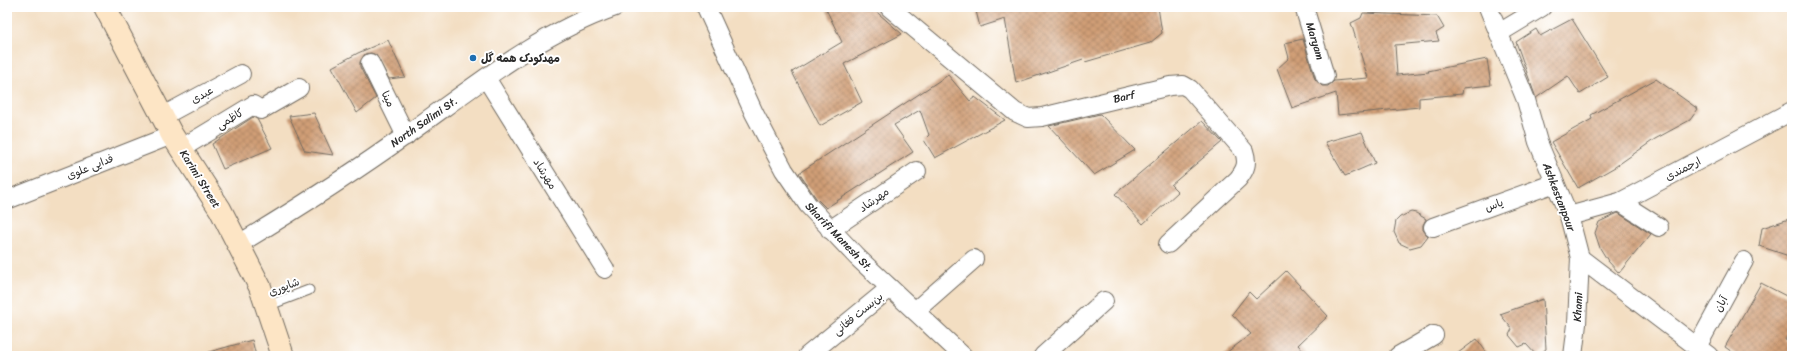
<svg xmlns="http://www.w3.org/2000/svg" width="1799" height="363" font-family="Sriracha,'Playpen Sans Arabic',sans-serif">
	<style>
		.building { fill: url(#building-cross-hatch) }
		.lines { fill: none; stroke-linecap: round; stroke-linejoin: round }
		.lane-casing { stroke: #716a60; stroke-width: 11 }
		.street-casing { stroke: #716a60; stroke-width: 20 }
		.secondary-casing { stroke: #716a60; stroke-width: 24 }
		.lane { stroke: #fff; stroke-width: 9 }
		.street { stroke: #fff; stroke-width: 18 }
		.secondary { stroke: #fde5c5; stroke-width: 22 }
		.poi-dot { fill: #1f6fb2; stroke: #fff; stroke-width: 1.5 }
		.labels { text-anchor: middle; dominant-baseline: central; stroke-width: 4; stroke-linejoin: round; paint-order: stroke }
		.street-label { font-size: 11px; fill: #2b2b2b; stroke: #fff }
		.poi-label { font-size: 11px; font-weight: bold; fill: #2b2b2b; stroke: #fff; text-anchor: start }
	</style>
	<defs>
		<pattern id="building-cross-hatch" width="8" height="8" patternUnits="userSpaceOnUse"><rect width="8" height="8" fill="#d09e76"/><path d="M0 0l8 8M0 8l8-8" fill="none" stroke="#a98161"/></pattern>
	</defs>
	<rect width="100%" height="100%" fill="#fff"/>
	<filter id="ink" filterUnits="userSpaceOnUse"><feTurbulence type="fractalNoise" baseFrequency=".025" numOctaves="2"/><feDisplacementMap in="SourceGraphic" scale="8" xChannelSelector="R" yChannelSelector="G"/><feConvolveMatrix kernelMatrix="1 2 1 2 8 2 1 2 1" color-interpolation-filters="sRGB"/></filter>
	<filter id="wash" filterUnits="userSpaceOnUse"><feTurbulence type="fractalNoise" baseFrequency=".012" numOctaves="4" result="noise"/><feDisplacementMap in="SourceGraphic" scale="16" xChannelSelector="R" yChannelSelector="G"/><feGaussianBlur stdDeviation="0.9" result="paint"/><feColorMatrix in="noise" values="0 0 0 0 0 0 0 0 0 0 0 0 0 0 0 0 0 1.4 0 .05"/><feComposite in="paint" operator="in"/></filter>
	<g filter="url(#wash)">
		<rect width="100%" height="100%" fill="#f3dec2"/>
		<g id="blocks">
			<g class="building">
				<path d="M825,7h46l31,27 -58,30 18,38 -42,24 -28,-54 50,-30z"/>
				<path d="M975,7h183l4,26 -12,10 -65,19 -2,-2 -67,23 -11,-64 -25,8z"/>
				<path d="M1363,13l74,3 7,12 -8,5 3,8 -44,4 2,30 32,-3 -1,-1 59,-12 4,26 -28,3 -1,6 -43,4v9l-81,8 -2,-22 -44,15 -15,-39 12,-11 -4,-15 18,-4 12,40 7,7h6l6,-5 34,-3 -17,-55 10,-5z"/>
				<path d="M1572,19l36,58 -28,17 -12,-18 -32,22 -20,-56 20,-13 4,7z"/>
				<path d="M388,40l17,37 -16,2 -13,-24 -5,-2 -6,1 -5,8v5l16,31 -19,15 -25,-46 26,-14z"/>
				<path d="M948,75l22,26 5,-4 30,23 -70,38 -11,-18 5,-5 -9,-25 -26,15 19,27 -87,56 -10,-10 -17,-25z"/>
				<path d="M1656,79l42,30 -8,11 -35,19 -40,28 -37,21 -27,-46 41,-23 -1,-4z"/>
				<path d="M314,113l19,42 -28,-4 -16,-35z"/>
				<path d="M1100,114l35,36 -41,25 -45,-49z"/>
				<path d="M253,117l4,2 15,29 -49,21 -11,-25z"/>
				<path d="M1202,121l20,21 -51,43 7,7 -35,32 -28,-30z"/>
				<path d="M1362,132l13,31 -30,13 -20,-34z"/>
				<path d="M1411,212l5,1 10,6 -3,6v5l5,6 -7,9 -11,3 -11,-5 -5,-11 2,-11 4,-4z"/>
				<path d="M1618,213l33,21 -32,39 -11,-12 -8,-13 -5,-15 4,-11z"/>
				<path d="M1792,218v39l-33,-11 3,-18z"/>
				<path d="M1286,271l42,45 -30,29 10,11h-86l29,-22 -19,-20 17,-22 7,7z"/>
				<path d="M1761,283l31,16v29l-7,12 7,3v13h-54l-13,-9z"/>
				<path d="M1543,299l3,50 -9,7 -11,-12 -7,3 -10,-12 3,-6 -12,-15z"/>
				<path d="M1477,339l12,17h-35z"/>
				<path d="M252,340l4,16h-47v-4z"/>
			</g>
		</g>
	</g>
	<g filter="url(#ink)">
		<use href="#blocks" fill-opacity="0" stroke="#716a60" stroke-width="1"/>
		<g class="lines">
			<defs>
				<path id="lane" d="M267,306l42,-16"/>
				<g id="street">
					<path d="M706,7l48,106 30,57 24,35 49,52 106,99"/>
					<path d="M889,7l126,105 13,6 14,-1 128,-31 13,-1 7,4 54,62c4,12 2,18 -6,28l-70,65"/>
					<path d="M1304,7l21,69"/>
					<path d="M1488,7l38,93 12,42 31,74 11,42 -3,66 -4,32"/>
					<path d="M1499,33l43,-26"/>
					<path d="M370,63l36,73"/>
					<path d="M486,78l119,191"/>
					<path d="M163,116l78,-42"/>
					<path d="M182,148l71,-43 8,5 38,-22"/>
					<path d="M7,200l165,-65"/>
					<path d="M1620,202l39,25"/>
					<path d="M1569,216l51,-14 172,-91"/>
					<path d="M1433,227l122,-44"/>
					<path d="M830,230l87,-59"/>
					<path d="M237,245c60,-36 116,-72 172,-112 66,-47 129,-99 206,-126"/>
					<path d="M1580,258l129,98"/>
					<path d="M915,311l59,-52"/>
					<path d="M1697,347l47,-86"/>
					<path d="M807,356l83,-68"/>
					<path d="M1043,356l61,-55"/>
					<path d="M1398,356l36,-21"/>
				</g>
				<path id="secondary" d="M105,7l67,128 48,74 40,78 23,69"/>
			</defs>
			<use href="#lane" class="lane-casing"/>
			<use href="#street" class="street-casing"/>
			<use href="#secondary" class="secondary-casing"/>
			<use href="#lane" class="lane"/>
			<use href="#street" class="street"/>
			<use href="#secondary" class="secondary"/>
		</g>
	</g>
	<circle class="poi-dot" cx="473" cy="58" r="4"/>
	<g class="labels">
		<g class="street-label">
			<text transform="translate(1315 41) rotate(73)">Maryam</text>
			<text transform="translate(202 95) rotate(-29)">عبدی</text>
			<text transform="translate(1124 97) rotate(-13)">Barf</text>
			<text transform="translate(388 99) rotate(64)">مینا</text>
			<text transform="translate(230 119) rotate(-31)">کاظمی</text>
			<text transform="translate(424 122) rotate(-35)">North Salimi St.</text>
			<text transform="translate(90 167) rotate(-22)">فدایی علوی</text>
			<text transform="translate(1683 169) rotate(-27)">ارجمندی</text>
			<text transform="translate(545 174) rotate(58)">مهرشاد</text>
			<text transform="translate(200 179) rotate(58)">Karimi Street</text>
			<text transform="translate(1559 197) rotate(69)">Ashkestanpour</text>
			<text transform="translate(874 200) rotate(-35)">مهرشاد</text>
			<text transform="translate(1494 205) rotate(-20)">یاس</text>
			<text transform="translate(839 237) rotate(46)">Sharifi Manesh St.</text>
			<text transform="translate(284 287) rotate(-21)">شاپوری</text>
			<text transform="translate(1721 304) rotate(-61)">آبان</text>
			<text transform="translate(1578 307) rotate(-87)">Khami</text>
			<text transform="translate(858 314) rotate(-39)">بن‌بست فغانی</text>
		</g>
		<g class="poi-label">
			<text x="481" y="58">مهدکودک همه گل</text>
		</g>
	</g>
	<rect width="1799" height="363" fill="none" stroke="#fff" stroke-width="24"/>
</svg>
